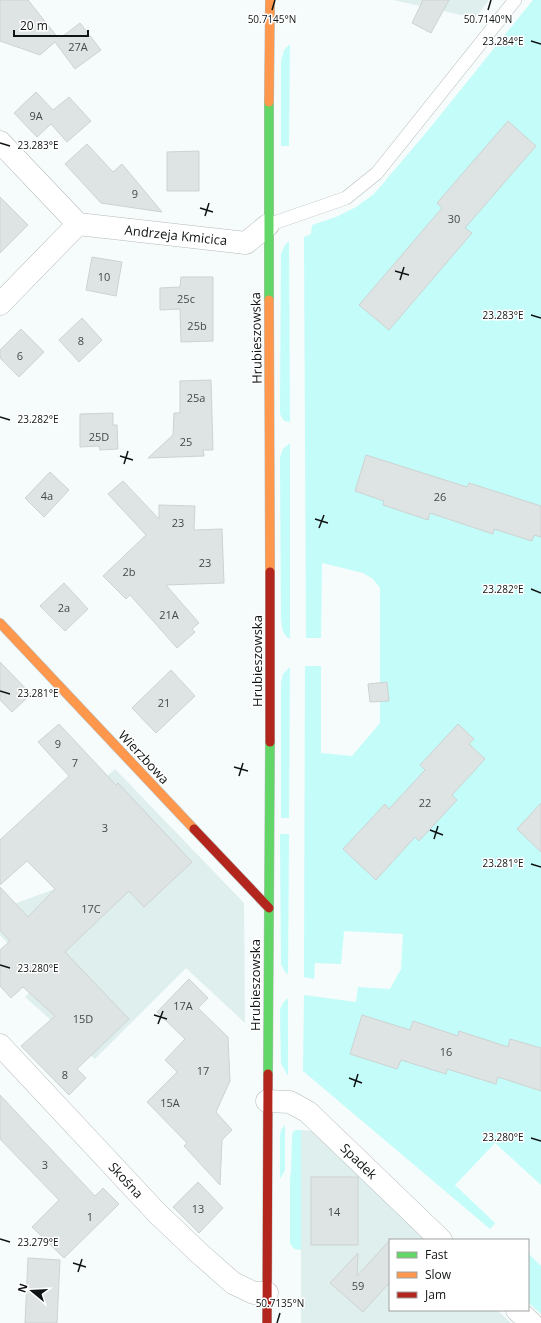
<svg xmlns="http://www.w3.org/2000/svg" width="541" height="1323" font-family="'Open Sans',sans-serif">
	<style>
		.built { fill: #dfefed }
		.green { fill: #c3fcf9 }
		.building { fill: #dee4e3; stroke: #cdd3d2 }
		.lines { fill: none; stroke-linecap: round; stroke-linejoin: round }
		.lane-casing { stroke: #b5bbba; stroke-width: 14 }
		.street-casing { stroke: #b5bbba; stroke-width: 23 }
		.fast-casing { stroke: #b5bbba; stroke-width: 10 }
		.slow-casing { stroke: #b5bbba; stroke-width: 10 }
		.jam-casing { stroke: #b5bbba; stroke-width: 10 }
		.lane { stroke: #fefffe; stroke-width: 13 }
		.street { stroke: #fefffe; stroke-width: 22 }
		.fast { stroke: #63d668; stroke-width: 9 }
		.slow { stroke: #ff974d; stroke-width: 9 }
		.jam { stroke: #b3261e; stroke-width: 9 }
		.ticks { fill: none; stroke: #101414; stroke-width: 1.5 }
		.labels { text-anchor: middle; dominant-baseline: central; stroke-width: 3; stroke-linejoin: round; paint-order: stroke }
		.number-label { font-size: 11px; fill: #444949 }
		.street-label { font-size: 13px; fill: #101414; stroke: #fff }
		.ticks-label { font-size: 10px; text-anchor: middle; fill: #101414; stroke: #fff; stroke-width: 3; stroke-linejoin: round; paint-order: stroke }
	</style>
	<rect width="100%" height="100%" fill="#f5fcfb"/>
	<g class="built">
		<path d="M393,0h96l-14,18z"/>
		<path d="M115,769l129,134 1,120 -59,-55 -91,91 -70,-62 17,-16 -42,-46v-26l55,-20 21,-85z"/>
		<path d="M301,1130l12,1 113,109h-36v70h107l14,13h-210z"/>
	</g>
	<g class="green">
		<path d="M533,0h8v1185l-46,-42 -40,42 40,38 -5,6 -187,-158 1,-76 52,7 2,-15 32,2 11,-20 2,-35 -59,-3 -3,33 -26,-1 -1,16 -10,-2 1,-311h16v87l31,3 28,-33v-135l-7,-9 -10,-6 -41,-10 -1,75h-15l-2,-401 7,-3 1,-9 24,-8 20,-10 18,-13 56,-66z"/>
		<path d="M290,44l-1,102h-8v-85l3,-11z"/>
		<path d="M289,241l1,181c-6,0 -9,-4 -10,-9l1,-159 4,-9z"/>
		<path d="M290,443v196c-8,-4 -8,-12 -9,-20l-1,-162 3,-8z"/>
		<path d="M290,667l-1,151h-8v-135l2,-9z"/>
		<path d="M280,834h9l-1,140 -3,-2 -4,-8z"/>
		<path d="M288,998v78l-7,-13 -1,-53 3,-7z"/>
		<path d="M285,1125v45l-5,9v-43l1,-6z"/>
		<path d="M296,1130h5v120l-7,-1 -4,-6v-64l1,-8 1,-34 1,-5z"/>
		<path d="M528,1253l13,13v48l-13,-12z"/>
	</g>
	<g class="building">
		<path d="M0,0h28l31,39 21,-16 21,27 -26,19 -20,-27 -15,13 -40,-14z"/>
		<path d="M423,0h26l-18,33 -19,-10z"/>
		<path d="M36,92l17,18 16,-13 22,24 -24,21 -16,-18 -14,13 -23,-24z"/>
		<path d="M508,121l28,25 -71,82 7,5 -83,97 -30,-25 83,-97 -5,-5z"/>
		<path d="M87,144l26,28 9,-8 40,48 -61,-9 -36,-39z"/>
		<path d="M199,151v40h-32v-39z"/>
		<path d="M0,197l28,28 -28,28z"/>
		<path d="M92,257l30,5 -6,34 -30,-6z"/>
		<path d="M181,277h32v64l-32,1 -1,-33 -20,1v-22l20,-1z"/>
		<path d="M82,318l20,22 -23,22 -20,-22z"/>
		<path d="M21,329l23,23 -25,25 -19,-19v-8z"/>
		<path d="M211,380l2,70h-10l1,6 -56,2 25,-23 1,-22h6v-32z"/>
		<path d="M113,413v12h4l1,24 -18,1 -1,-4 -19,1v-33z"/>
		<path d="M366,455l101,32 2,-4 72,23v31l-7,-2 -2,6 -38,-12 -1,5 -63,-21 -2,7 -45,-15 1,-4 -29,-10z"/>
		<path d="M50,472l19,18 -25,27 -19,-19z"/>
		<path d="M123,481l36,38v-14l36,1 -1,24 28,-1 2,54 -58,2 33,38 -7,6 3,3 -18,16 -47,-53 -4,4 -23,-23 43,-41 -38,-41z"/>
		<path d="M64,583l24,26 -23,22 -25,-25z"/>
		<path d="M0,662l31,32 -19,18 -12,-12z"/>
		<path d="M171,670l24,26 -39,37 -24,-25z"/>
		<path d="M387,682l2,19 -19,1 -2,-18z"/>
		<path d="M59,724l57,61 2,-2 74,79 -48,45 -15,-16 -64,61 64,67 -52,50 9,9 -17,17 -48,-49 34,-30 -32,-29 -12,11 -11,-12v-36l10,-9 -10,-11v-43l28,30 27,-28 -28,-28 -27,24v-45l69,-64 -31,-34z"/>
		<path d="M458,724l16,15 -5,5 16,15 -33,36 5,5 -38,41 -4,-4 -39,43 -33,-31 42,-45 4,5 36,-39 -5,-5z"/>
		<path d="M541,803v49l-24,-23z"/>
		<path d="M189,979l19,19 -10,10 30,29 2,44 -14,31 16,18 -10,10 -2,45 -36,-39 3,-3 -40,-41 30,-30 -12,-12 20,-21 -28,-27z"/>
		<path d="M362,1015l48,15 3,-9 45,15 1,-5 49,16 2,-8 31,9v43l-43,-14 -2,7 -49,-15 -1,5 -45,-14 -4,9 -47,-15z"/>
		<path d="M0,1095l95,101 8,-8 16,16 -55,54 -32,-31 27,-27 -59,-61z"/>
		<rect x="311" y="1177" width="47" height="68"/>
		<path d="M198,1182l25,26 -24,25 -26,-26z"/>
		<path d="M390,1240v42l-27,30 -33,-29 28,-30 -1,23z"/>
		<path d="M28,1258l32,2 -3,63h-32z"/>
	</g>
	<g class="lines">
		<defs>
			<path id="lane" d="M268,225l78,-27 31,-25 138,-173"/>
			<g id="street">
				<path d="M0,142l78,82 168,19 22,-18"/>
				<path d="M0,304l78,-80"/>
				<path d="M0,1045l157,168 42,40 34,30 21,10h13"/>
				<path d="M267,1101l23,1 18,10 133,128"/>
				<path d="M517,1310l14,13"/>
			</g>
			<g id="fast">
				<path d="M269,300v-198"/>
				<path d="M268,1074l2,-332"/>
			</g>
			<g id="slow">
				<path d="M269,102l1,-102"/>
				<path d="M269,300l1,272"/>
				<path d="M0,623l194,206"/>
			</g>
			<g id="jam">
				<path d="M270,572v170"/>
				<path d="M194,829l75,79"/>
				<path d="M267,1323l1,-249"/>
			</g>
		</defs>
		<use href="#lane" class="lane-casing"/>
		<use href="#street" class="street-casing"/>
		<use href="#fast" class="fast-casing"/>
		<use href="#slow" class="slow-casing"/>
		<use href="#jam" class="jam-casing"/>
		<use href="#lane" class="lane"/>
		<use href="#street" class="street"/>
		<use href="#fast" class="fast"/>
		<use href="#slow" class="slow"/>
		<use href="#jam" class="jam"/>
	</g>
	<path class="ticks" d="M272,10l3,-10M488,10l3,-10M531,41l10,3M0,143l10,3M200,208l13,4M205,216l4,-13M395,271l14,4M400,280l4,-13M531,315l10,3M0,417l10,3M120,456l13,4M124,464l4,-13M315,519l13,4M319,528l5,-13M531,589l10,4M0,691l10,3M234,767l14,4M239,776l4,-13M430,830l13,5M434,839l4,-13M531,864l10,3M0,965l10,3M154,1015l13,4M158,1024l5,-13M349,1078l13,5M354,1087l4,-13M531,1138l10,3M0,1239l10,3M73,1263l13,4M78,1272l4,-13M277,1323l3,-10"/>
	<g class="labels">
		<g class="number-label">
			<text x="78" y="46">27A</text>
			<text x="36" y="115">9A</text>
			<text x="135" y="193">9</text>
			<text x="454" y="218">30</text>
			<text x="104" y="276">10</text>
			<text x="186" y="298">25c</text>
			<text x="197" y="325">25b</text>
			<text x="81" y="340">8</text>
			<text x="20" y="355">6</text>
			<text x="196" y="397">25a</text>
			<text x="99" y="436">25D</text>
			<text x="186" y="441">25</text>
			<text x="47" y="495">4a</text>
			<text x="440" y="496">26</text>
			<text x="178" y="522">23</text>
			<text x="205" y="562">23</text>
			<text x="129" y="571">2b</text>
			<text x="64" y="607">2a</text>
			<text x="169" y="614">21A</text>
			<text x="164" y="702">21</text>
			<text x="58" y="743">9</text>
			<text x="75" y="762">7</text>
			<text x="425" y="802">22</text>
			<text x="105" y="827">3</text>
			<text x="91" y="908">17C</text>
			<text x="183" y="1005">17A</text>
			<text x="83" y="1018">15D</text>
			<text x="446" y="1051">16</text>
			<text x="203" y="1070">17</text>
			<text x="65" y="1074">8</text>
			<text x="170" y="1102">15A</text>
			<text x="45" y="1164">3</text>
			<text x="198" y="1208">13</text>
			<text x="334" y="1211">14</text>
			<text x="90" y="1216">1</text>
			<text x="358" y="1285">59</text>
		</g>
		<g class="street-label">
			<text transform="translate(176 235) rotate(6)">Andrzeja Kmicica</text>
			<text transform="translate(256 338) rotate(-91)">Hrubieszowska</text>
			<text transform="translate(257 661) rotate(-90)">Hrubieszowska</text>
			<text transform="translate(144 757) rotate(47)">Wierzbowa</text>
			<text transform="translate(255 985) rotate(-90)">Hrubieszowska</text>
			<text transform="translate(359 1161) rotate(44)">Spadek</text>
			<text transform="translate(126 1180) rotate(47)">Skośna</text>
		</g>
	</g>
	<g class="ticks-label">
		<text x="272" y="23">50.7145°N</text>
		<text x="488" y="23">50.7140°N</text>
		<text x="503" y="45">23.284°E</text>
		<text x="38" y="149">23.283°E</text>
		<text x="503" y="319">23.283°E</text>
		<text x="38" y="423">23.282°E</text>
		<text x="503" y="593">23.282°E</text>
		<text x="38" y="697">23.281°E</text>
		<text x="503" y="867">23.281°E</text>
		<text x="38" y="972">23.280°E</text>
		<text x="503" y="1141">23.280°E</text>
		<text x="38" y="1246">23.279°E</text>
		<text x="280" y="1307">50.7135°N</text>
	</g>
	<rect x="389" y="1239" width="140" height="72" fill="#ffffff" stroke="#9fa1a1"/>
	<rect x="397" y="1252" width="20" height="6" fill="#63d668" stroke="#9fa1a1"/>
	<text x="425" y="1259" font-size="12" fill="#101414">Fast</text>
	<rect x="397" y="1272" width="20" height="6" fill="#ff974d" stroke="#9fa1a1"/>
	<text x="425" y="1279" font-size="12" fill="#101414">Slow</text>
	<rect x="397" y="1292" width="20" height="6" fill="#b3261e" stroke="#9fa1a1"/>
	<text x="425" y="1299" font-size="12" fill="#101414">Jam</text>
	<g transform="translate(32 1291) rotate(288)" stroke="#ffffff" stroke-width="3" paint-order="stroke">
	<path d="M0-3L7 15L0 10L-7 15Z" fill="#101414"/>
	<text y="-6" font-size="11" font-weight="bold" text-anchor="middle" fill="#101414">N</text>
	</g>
	<path d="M14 30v6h74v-6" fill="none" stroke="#101414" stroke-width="2"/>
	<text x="20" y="30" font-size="12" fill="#101414" stroke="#ffffff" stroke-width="3" paint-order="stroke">20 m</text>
</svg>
